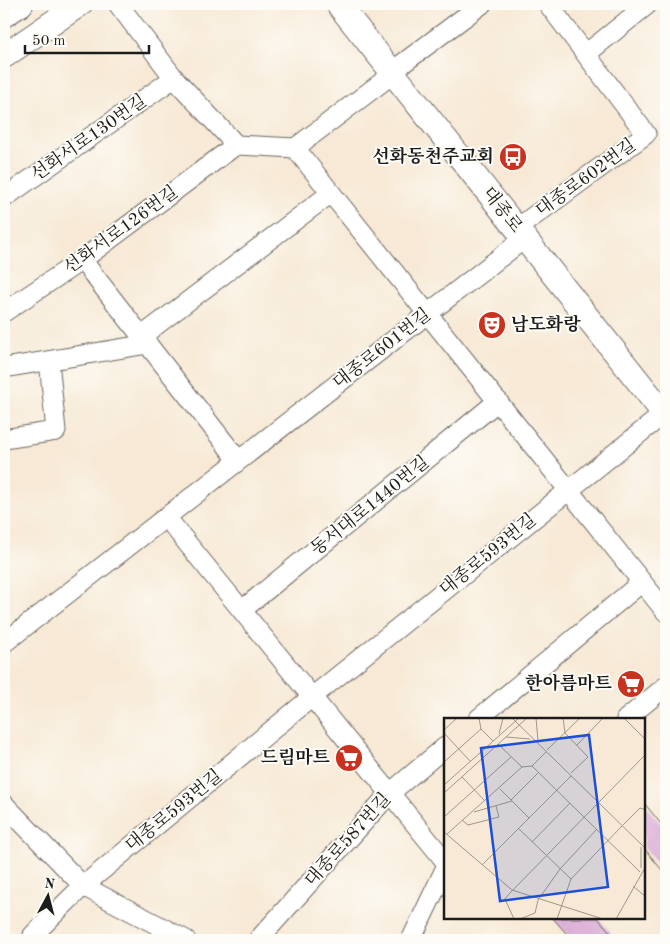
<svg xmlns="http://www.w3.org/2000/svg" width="670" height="944" font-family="'Old Standard TT','Noto Serif KR',serif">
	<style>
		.building { fill: #dbafd6 }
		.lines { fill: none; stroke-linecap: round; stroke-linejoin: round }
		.minor-casing { stroke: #69645d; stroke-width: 21 }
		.major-casing { stroke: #69645d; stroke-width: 26 }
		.minor { stroke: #fff; stroke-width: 19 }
		.major { stroke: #fff; stroke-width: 24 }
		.labels { text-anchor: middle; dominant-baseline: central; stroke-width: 4; stroke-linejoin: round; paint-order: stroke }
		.street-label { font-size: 18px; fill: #1c1c1c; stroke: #fdfcf7 }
		.poi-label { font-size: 18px; font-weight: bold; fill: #1c1c1c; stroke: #fdfcf7; text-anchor: end }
		.inset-road { fill: none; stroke: #9f978b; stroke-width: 1 }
		.view { fill: #1d4ed8; fill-opacity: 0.15; stroke: #1d4ed8; stroke-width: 2.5 }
		.inset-edge { fill: none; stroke: #1c1c1c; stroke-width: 2.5 }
	</style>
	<rect width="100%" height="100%" fill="#fdfcf7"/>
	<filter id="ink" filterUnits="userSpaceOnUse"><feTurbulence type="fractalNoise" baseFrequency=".02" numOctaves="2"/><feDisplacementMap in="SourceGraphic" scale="10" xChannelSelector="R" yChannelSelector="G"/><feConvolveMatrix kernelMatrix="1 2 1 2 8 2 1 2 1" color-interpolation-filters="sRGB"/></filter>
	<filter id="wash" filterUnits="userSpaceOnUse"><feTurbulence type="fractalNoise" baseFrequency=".0096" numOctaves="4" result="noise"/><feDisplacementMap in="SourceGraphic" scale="20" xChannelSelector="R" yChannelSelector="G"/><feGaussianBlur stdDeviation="1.12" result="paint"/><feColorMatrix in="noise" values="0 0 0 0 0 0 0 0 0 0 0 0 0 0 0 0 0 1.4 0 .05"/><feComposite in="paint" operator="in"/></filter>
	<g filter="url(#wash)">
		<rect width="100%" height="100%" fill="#f7e9d5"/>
		<g id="blocks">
			<g class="building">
				<path d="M644,803l22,27v45l-22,-27z"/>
				<path d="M553,918h45l19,22h-45z"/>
			</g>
		</g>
	</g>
	<g filter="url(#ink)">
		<use href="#blocks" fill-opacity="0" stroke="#69645d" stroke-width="1"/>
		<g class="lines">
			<defs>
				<g id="minor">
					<path d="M118,4l56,74 62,67 59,3 371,464"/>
					<path d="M586,54l62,-50"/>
					<path d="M402,64l80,-60"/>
					<path d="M295,148l99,-75"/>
					<path d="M4,198l170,-120"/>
					<path d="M527,221l119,-87 -98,-130"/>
					<path d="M82,260l156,200"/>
					<path d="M4,312l78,-52 154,-115"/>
					<path d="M142,336l189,-143"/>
					<path d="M4,368l144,-24"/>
					<path d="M4,439l52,-8 -7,-70"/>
					<path d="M166,517l279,344"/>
					<path d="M242,610l256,-209"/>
					<path d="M4,643l521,-405"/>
					<path d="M478,719l164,-137"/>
					<path d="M626,719l40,-33"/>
					<path d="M4,804l79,82 103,54"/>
					<path d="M35,940l-2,-5 50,-49 229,-189 354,-285"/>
					<path d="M258,940l132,-147 55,-46"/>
					<path d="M411,940l34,-71"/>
				</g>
				<g id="major">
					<path d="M338,4l328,412"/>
					<path d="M4,15l17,-11"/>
					<path d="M4,56l76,-52"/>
				</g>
			</defs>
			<use href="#minor" class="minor-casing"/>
			<use href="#major" class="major-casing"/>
			<use href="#minor" class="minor"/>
			<use href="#major" class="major"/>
		</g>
	</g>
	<defs>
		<symbol id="bus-disc" viewBox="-11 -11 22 22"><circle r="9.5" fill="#c8321e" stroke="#fdfcf7"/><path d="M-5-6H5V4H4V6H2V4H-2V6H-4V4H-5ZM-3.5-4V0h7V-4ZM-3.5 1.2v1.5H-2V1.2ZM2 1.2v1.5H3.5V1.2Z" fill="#fff"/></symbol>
		<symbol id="theatre-disc" viewBox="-11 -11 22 22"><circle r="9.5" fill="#c8321e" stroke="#fdfcf7"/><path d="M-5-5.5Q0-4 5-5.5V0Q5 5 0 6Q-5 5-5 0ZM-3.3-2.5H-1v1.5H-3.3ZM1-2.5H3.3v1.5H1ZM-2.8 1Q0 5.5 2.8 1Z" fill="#fff"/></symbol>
		<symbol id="supermarket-disc" viewBox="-11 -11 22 22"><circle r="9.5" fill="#c8321e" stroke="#fdfcf7"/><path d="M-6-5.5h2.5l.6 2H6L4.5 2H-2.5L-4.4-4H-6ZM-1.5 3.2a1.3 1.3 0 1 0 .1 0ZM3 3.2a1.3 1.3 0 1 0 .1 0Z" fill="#fff"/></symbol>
	</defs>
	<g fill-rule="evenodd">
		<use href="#bus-disc" x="497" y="141" width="32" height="32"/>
		<use href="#theatre-disc" x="476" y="309" width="32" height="32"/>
		<use href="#supermarket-disc" x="615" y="668" width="32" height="32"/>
		<use href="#supermarket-disc" x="333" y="742" width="32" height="32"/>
	</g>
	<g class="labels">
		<g class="street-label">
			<text transform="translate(89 138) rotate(-35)">선화서로130번길</text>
			<text transform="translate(586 178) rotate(-36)">대종로602번길</text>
			<text transform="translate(502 210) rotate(52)">대종로</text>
			<text transform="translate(121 230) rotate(-36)">선화서로126번길</text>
			<text transform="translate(382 349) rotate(-38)">대종로601번길</text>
			<text transform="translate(370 506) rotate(-39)">동서대로1440번길</text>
			<text transform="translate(488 555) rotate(-39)">대종로593번길</text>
			<text transform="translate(174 811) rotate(-39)">대종로593번길</text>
			<text transform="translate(348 840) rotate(-48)">대종로587번길</text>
		</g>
		<g class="poi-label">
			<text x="494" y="157">선화동천주교회</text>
			<text x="511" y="325" text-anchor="start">남도화랑</text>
			<text x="612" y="684">한아름마트</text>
			<text x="330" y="758">드림마트</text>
		</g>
	</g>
	<g transform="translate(444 718)">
		<rect width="201" height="201" fill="#f7e9d5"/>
		<path class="inset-road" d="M35,0l2,11 12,12M68,0l134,131M92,0l2,23M119,0l2,15 23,24 -17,16M180,0l22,22M0,12l13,-12M0,15l26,28M55,16l4,-16M62,19l24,2M54,26l24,23 10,-1 108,106M133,27l26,-27M103,32l33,-32M0,44l37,-33M88,48l14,-14M18,59l23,24M0,67l75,-67M56,71l29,29M0,75l83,-75M67,82l27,-27M30,94l38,-11M0,99l67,-60M18,102l6,5 31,-8 -3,-11M179,107l17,-17 6,2M74,110l53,51M0,114l68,58 91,29M3,116l75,-67M88,124l38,-39M197,129v21M38,147l89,-89M189,168l13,11M91,195l3,-13 22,-31 37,-40M70,201l-9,-20 4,-5 137,-140M76,201l15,-6M113,201l14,-40 51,-53M172,201l30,-53"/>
		<path class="view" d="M145,17l19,152 -108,14 -19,-153z"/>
		<rect width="201" height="201" class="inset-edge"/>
	</g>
	<rect width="670" height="944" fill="none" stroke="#fdfcf7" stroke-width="20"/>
	<g transform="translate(48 896) rotate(7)" stroke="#fdfcf7" stroke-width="4" paint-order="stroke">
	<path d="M0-4L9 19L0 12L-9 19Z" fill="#1c1c1c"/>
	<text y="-8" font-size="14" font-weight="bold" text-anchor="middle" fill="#1c1c1c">N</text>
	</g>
	<path d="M25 45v8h124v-8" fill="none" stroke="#1c1c1c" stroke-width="2.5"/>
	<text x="32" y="45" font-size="15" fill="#1c1c1c" stroke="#fdfcf7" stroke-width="4" paint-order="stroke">50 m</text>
</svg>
